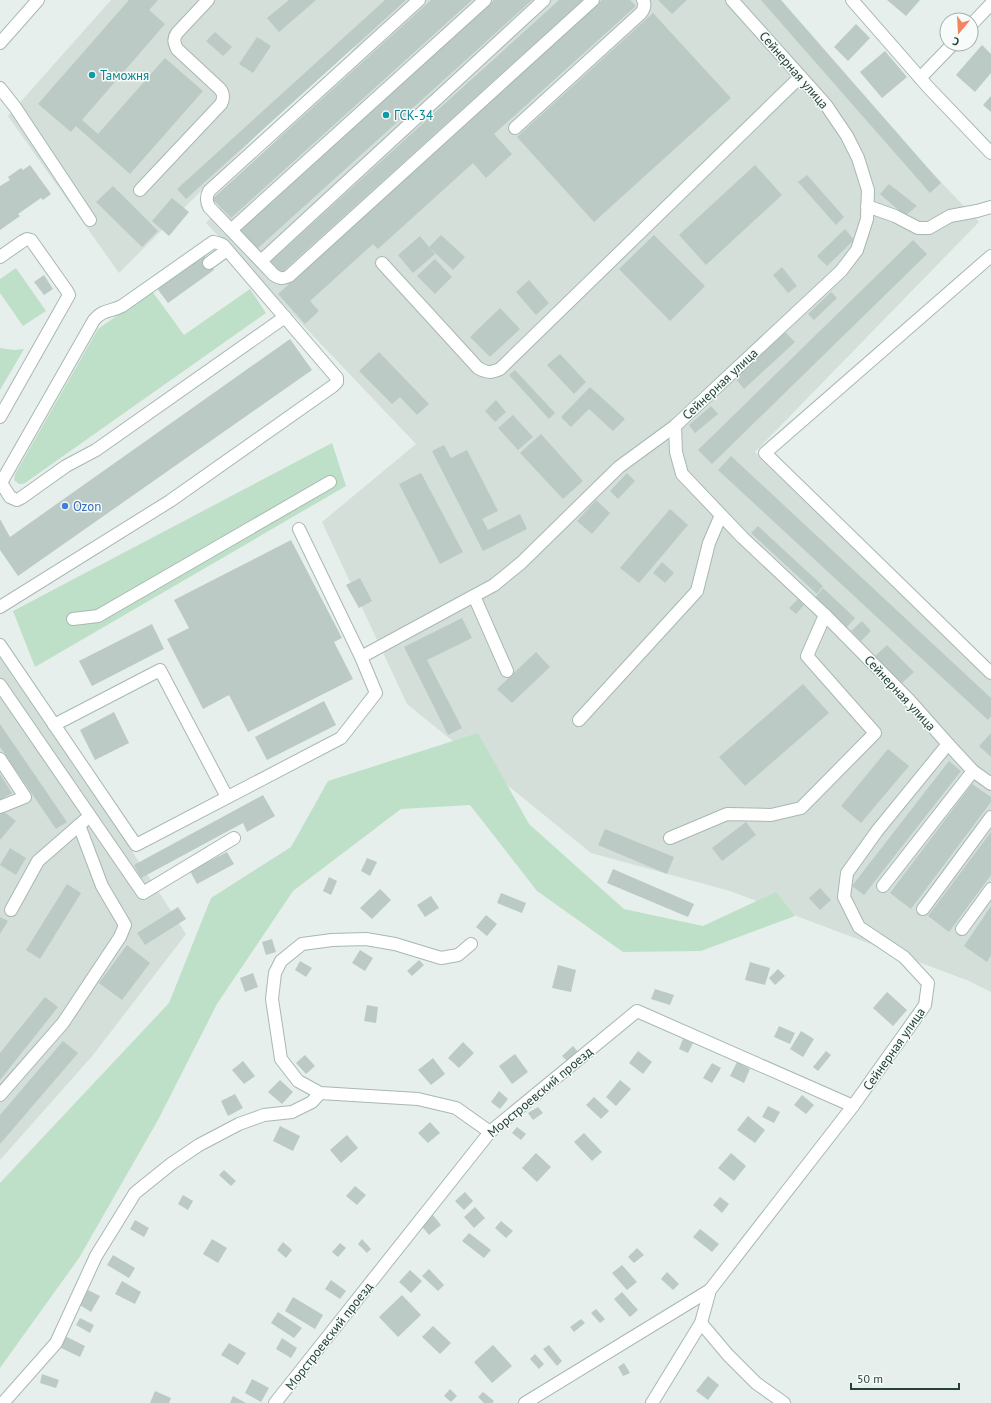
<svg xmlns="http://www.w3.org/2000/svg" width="991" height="1403" font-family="'PT Sans',sans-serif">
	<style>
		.built { fill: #d4dfda }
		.green { fill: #bfe0c8 }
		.building { fill: #bbcac4 }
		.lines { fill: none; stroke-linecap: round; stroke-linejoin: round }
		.minor-casing { stroke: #a8b8b2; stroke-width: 14 }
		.minor { stroke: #fff; stroke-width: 12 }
		.culture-dot { fill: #0f9aa8; stroke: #f7fbf9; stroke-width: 1.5 }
		.shop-dot { fill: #3f7fe0; stroke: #f7fbf9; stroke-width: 1.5 }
		.labels { text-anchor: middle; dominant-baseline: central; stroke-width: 3; stroke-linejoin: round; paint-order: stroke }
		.street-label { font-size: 13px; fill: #24423a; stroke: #f7fbf9 }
		.culture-label { font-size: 13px; fill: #0d838f; stroke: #f7fbf9; text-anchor: start }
		.shop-label { font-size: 13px; fill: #366cbe; stroke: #f7fbf9; text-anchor: start }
	</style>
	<rect width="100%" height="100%" fill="#e6efeb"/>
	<g class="built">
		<path d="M111,0h281l-273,273 -111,-157z"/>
		<path d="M395,0h373l211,222 -224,230 236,229v311l-22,-11 -239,-90 -139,-38 -184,-149 -85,-182 94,-78 -210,-221z"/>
		<path d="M0,649l186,285 -93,121 -93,105z"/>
	</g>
	<g class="green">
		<path d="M16,268l30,43 -23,15 -23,-33v-14z"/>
		<path d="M250,289l16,24 -241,170 -3,1h-3l-5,-4 1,-6 83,-145 54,-38 32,44z"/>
		<path d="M0,348l14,2 10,-1 -24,41z"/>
		<path d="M332,443l14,43 -311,181 -22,-56z"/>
		<path d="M478,733l51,91 95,85 79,17 73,-34 19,24 -94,35 -78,1 -86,-61 -67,-86 -69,4 -108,82 -76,113 -59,116 -79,138 -79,110v-185l169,-180 42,-105 80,-51 37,-66z"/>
	</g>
	<g class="building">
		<path d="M129,0h29l-9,10 16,14 -83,96 16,14 67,-76 38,33 -73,83 -54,-48 -5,6 -33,-28z"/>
		<path d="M289,0h27l-37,32 -12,-14z"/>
		<path d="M385,0h21l-220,199 -9,-10z"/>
		<path d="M431,0h41l-241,218 -19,-19z"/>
		<path d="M494,0h38l-275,249 -17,-19z"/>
		<path d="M559,0h24l-302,273 -11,-11z"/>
		<path d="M602,0h28l6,6 -142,128 18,20 -26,24 -13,-15 -95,86 -5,-5 -63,57 9,10 -14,13 -27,-30z"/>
		<path d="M658,0h29l-15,14z"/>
		<path d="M761,0h20l160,183 -11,10z"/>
		<path d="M887,0h33l-14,16z"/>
		<path d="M653,13l78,85 -137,124 -77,-85z"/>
		<path d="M856,24l14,14 -22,23 -14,-14z"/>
		<path d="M215,32l17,15 -9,9 -17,-15z"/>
		<path d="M257,37l14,9 -18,27 -14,-9z"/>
		<path d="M982,45l9,9v19l-16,19 -19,-17z"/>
		<path d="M885,51l22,26 -25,21 -22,-26z"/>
		<path d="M991,96v16l-8,-7z"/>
		<path d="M30,165l21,29 -8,6 -2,-2 -23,16 2,2 -20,14v-44l10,-6 -2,-3 13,-9 2,2z"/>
		<path d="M755,165l27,30 -76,70 -27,-30z"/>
		<path d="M807,175l37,42 -8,8 -38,-43z"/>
		<path d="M889,184l28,22 -12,10 -25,-22z"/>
		<path d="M113,186l45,45 -16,16 -46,-45z"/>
		<path d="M172,198l17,14 -20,24 -17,-15z"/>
		<path d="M845,229l9,11 -27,26 -10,-10z"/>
		<path d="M441,235l24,22 -12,13 -24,-23 6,7 -22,19 -15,-18 22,-19 9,11z"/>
		<path d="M654,235l51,51 -35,35 -51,-52z"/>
		<path d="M913,240l14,14 -215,210 -14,-14z"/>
		<path d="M203,254l11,16 -46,33 -12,-16z"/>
		<path d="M435,259l17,18 -17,17 -18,-18z"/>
		<path d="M782,267l15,19 -9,7 -15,-18z"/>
		<path d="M44,275l9,14 -9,6 -10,-13z"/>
		<path d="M529,280l20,23 -13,12 -20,-23z"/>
		<path d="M831,292l6,6 -23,22 -6,-6z"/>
		<path d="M500,308l20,21 -30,28 -20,-20z"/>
		<path d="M784,331l11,11 -51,47 -10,-12z"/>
		<path d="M290,339l22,31 -294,206 -18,-26v-31l10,18z"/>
		<path d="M379,352l50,52 -12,11 -17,-18 -8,7 -33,-33z"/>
		<path d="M560,354l26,28 -12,12 -27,-29z"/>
		<path d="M515,370l40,43 -6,6 -40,-44z"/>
		<path d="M590,387l35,32 -12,12 -24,-22 -18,18 -10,-10z"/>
		<path d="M496,400l10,12 -11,10 -10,-11z"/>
		<path d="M711,406l7,8 -23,19 -6,-8z"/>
		<path d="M513,415l20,22 -15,13 -20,-22z"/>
		<path d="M541,434l42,47 -20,18 -43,-46z"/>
		<path d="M444,445l7,13 16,-8 31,61 -16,8 6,11 32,-16 7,15 -44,22 -51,-100z"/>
		<path d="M731,456l260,242v18l-3,4 -270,-250z"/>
		<path d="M421,473l42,79 -23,12 -41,-80z"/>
		<path d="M627,473l8,8 -17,18 -8,-8z"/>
		<path d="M596,500l14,13 -18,21 -15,-13z"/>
		<path d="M670,509l18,16 -49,58 -19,-15z"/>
		<path d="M758,526l65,60 -6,8 -66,-61z"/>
		<path d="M291,540l51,98 -8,4 19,37 -105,53 -19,-37 -26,14 -36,-70 22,-11 -15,-28z"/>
		<path d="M662,562l12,11 -9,10 -12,-10z"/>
		<path d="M360,578l12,23 -13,7 -13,-23z"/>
		<path d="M823,588l32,30 -10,11 -31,-30z"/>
		<path d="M798,599l6,6 -8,9 -7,-6z"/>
		<path d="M462,618l10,20 -45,22 35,68 -14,7 -44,-88z"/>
		<path d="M862,621l9,10 -10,10 -10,-10z"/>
		<path d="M152,624l12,25 -72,37 -13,-25z"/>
		<path d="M887,645l27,27 -13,12 -27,-27z"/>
		<path d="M536,652l14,15 -38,36 -15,-14z"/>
		<path d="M803,684l26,29 -84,73 -26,-29z"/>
		<path d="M324,701l12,24 -69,35 -12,-23z"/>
		<path d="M114,712l15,31 -34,17 -15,-30z"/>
		<path d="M0,724l67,98 -11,7 -56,-82z"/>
		<path d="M991,733v24l-12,-11z"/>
		<path d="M888,749l21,17 -48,57 -20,-17z"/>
		<path d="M949,761l12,10 -97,124 -12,-9z"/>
		<path d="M0,774l12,19 -12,7z"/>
		<path d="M972,784l19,13v5l-80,107 -21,-16z"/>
		<path d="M263,795l12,21 -28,16 -4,-9 -102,55 -7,-13z"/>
		<path d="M3,811l13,10 -16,19v-25z"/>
		<path d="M746,822l10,13 -34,26 -10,-13z"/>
		<path d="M605,829l69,28 -7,17 -69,-29z"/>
		<path d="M991,832v43l-42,57 -21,-16z"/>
		<path d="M10,848l16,10 -10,17 -16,-10z"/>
		<path d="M227,852l7,12 -37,20 -7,-13z"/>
		<path d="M367,858l10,4 -7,14 -9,-5z"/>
		<path d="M613,869l81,35 -6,13 -81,-34z"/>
		<path d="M329,877l8,4 -6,14 -8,-4z"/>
		<path d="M67,884l14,9 -41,66 -14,-9z"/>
		<path d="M820,888l11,12 -11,10 -11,-12z"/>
		<path d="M380,889l11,11 -19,19 -12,-11z"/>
		<path d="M501,893l25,10 -4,10 -25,-10z"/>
		<path d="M431,896l8,12 -14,9 -8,-12z"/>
		<path d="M991,906v49l-4,7 -23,-16z"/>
		<path d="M178,907l8,12 -41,26 -8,-12z"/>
		<path d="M486,915l11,9 -10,12 -11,-9z"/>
		<path d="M0,917l8,4 -8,13z"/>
		<path d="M272,939l4,13 -10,3 -4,-13z"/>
		<path d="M127,945l23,18 -28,37 -23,-17z"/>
		<path d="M360,950l13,8 -8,13 -13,-8z"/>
		<path d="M419,960l5,5 -12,11 -5,-5z"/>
		<path d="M300,961l12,7 -6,9 -11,-7z"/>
		<path d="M750,962l20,6 -5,17 -20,-5z"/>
		<path d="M558,965l18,5 -5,22 -19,-4z"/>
		<path d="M778,969l7,7 -10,9 -6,-7z"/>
		<path d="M253,973l5,14 -13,5 -5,-14z"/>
		<path d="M655,989l19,6 -4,10 -19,-6z"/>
		<path d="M887,992l20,18 -14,16 -20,-18z"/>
		<path d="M45,997l13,10 -58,73v-27z"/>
		<path d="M367,1005l11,2 -2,16 -12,-2z"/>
		<path d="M779,1026l16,7 -5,11 -16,-7z"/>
		<path d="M801,1031l13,8 -11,18 -13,-8z"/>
		<path d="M683,1039l10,4 -5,10 -9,-4z"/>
		<path d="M63,1041l15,12 -78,91v-29z"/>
		<path d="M463,1042l11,11 -15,15 -11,-10z"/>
		<path d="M573,1046l6,7 -11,9 -6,-6z"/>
		<path d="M638,1051l14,11 -9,12 -14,-11z"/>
		<path d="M826,1051l5,4 -13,16 -5,-4z"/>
		<path d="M515,1054l13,18 -16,12 -13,-18z"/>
		<path d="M305,1055l10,11 -9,8 -10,-11z"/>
		<path d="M433,1058l12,16 -14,11 -13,-15z"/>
		<path d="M243,1061l12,15 -11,8 -12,-14z"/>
		<path d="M737,1062l13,7 -6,14 -14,-7z"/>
		<path d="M712,1063l9,5 -9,15 -9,-5z"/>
		<path d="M280,1080l13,12 -11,12 -14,-12z"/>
		<path d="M620,1080l11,9 -15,17 -10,-9z"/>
		<path d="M499,1091l9,8 -8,10 -9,-7z"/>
		<path d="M235,1094l8,14 -15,8 -7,-15z"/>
		<path d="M802,1095l12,10 -8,9 -12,-9z"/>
		<path d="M594,1097l15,14 -8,8 -15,-14z"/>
		<path d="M768,1106l12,6 -6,11 -12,-6z"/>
		<path d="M538,1107l5,6 -10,7 -5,-7z"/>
		<path d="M748,1116l17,14 -10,13 -18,-13z"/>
		<path d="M430,1122l10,11 -12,10 -10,-10z"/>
		<path d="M280,1126l20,10 -7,15 -20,-10z"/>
		<path d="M517,1127l9,7 -5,6 -9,-7z"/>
		<path d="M584,1133l18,19 -10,9 -18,-19z"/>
		<path d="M347,1135l11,13 -17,15 -11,-13z"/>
		<path d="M536,1153l15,14 -14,15 -15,-14z"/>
		<path d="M731,1153l15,13 -12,15 -16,-13z"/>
		<path d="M224,1170l12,11 -5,5 -12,-11z"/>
		<path d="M355,1186l11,9 -9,10 -11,-9z"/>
		<path d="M465,1192l8,9 -9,9 -9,-9z"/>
		<path d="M183,1195l10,6 -5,9 -10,-6z"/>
		<path d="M720,1197l9,7 -7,9 -9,-8z"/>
		<path d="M475,1207l10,11 -11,10 -10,-11z"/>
		<path d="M432,1214l9,11 -12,10 -9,-11z"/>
		<path d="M135,1220l14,8 -5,9 -14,-8z"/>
		<path d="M501,1221l12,10 -7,7 -11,-10z"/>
		<path d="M700,1229l19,15 -7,8 -19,-15z"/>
		<path d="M469,1233l22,17 -7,8 -22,-17z"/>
		<path d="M212,1239l15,9 -9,15 -15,-9z"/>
		<path d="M362,1239l9,10 -4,4 -9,-9z"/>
		<path d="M283,1242l9,8 -6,8 -9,-8z"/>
		<path d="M340,1243l6,5 -8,9 -6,-5z"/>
		<path d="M637,1248l7,7 -10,8 -6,-6z"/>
		<path d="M113,1255l22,13 -6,10 -22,-13z"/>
		<path d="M622,1265l15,17 -10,8 -15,-17z"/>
		<path d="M429,1269l15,16 -6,6 -16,-15z"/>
		<path d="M410,1270l12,11 -11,12 -12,-11z"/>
		<path d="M667,1272l12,12 -6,6 -12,-11z"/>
		<path d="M331,1280l15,11 -6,8 -15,-10z"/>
		<path d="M122,1281l19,11 -6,12 -20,-10z"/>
		<path d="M88,1290l12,6 -9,16 -11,-7z"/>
		<path d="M622,1292l16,18 -8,7 -16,-18z"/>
		<path d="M402,1295l19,20 -23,22 -19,-20z"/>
		<path d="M293,1297l30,18 -8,14 -30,-18z"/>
		<path d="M596,1309l9,10 -5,4 -9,-10z"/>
		<path d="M278,1312l24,16 -8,10 -23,-15z"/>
		<path d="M80,1318l14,7 -4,8 -14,-8z"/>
		<path d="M581,1319l4,4 -11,9 -4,-5z"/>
		<path d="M433,1326l18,17 -11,11 -18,-17z"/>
		<path d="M65,1336l20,10 -5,11 -21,-10z"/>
		<path d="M282,1338l15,10 -6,10 -15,-9z"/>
		<path d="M229,1343l17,10 -8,12 -17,-10z"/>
		<path d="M493,1345l19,21 -20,17 -18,-21z"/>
		<path d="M549,1345l13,16 -5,5 -14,-17z"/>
		<path d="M535,1354l9,10 -5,5 -9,-10z"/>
		<path d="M624,1363l6,10 -7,3 -5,-9z"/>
		<path d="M42,1374l17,6 -3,8 -16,-5z"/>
		<path d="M708,1376l11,9 -11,15 -12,-9z"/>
		<path d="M252,1379l17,9 -8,14 -16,-9z"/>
		<path d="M450,1389l7,7 -6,6 -7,-6z"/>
		<path d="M155,1391l16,7 -2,5h-19z"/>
		<path d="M483,1392l11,9 -2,2h-8l-6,-6z"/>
		<path d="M233,1396l13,7h-16z"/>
	</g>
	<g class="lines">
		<defs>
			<g id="minor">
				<path d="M419,0l-210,191c-3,6 -3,10 0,16l65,68c6,4 9,4 15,1l304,-276"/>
				<path d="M852,0l76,87 63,66"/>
				<path d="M971,25l20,-21"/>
				<path d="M0,43l38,-43"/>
				<path d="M920,78l33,-34"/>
				<path d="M0,88l15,19 75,113"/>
				<path d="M515,128l126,-115c3,-4 5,-8 2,-13"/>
				<path d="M140,190l81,-86c3,-6 3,-10 -1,-15l-43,-40c-3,-6 -4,-10 0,-16l31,-33"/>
				<path d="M867,206l28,10 23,12h11l21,-12 27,-5 14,-4"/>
				<path d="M231,230l254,-230"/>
				<path d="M991,256l-226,197 226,220"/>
				<path d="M0,257l23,-16 4,-2 4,1 36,51 2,4 -69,122"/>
				<path d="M261,261l283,-261"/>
				<path d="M209,263l18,-13"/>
				<path d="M382,263l96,105c9,5 13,5 22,1l300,-292"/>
				<path d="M675,426l1,26 6,22 61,64 82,77 84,85 39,44 -71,87 -30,42 -3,24 15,30 45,30 24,26 -3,22 -72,101 -143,184 -9,33 27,32 28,28 28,20"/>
				<path d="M0,481l10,16 7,3 4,-2 45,-32 30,-16 189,-133"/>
				<path d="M474,596l33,75"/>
				<path d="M0,607l170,-106 163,-115 4,-4v-4l-114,-133 -5,-2 -5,-1 -91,64c-11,6 -19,3 -28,14l-92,161"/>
				<path d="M73,619l25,-3 232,-134"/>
				<path d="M0,645l136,200 205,-107 35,-45 -15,-36 -62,-128"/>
				<path d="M361,657l133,-72 27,-22 98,-96 56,-41 166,-155 16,-21 10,-31 1,-29 -10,-32 -11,-22 -21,-31 -94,-105"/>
				<path d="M0,685l143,208 91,-55"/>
				<path d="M579,720l118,-129 12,-48 12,-28"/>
				<path d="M54,725l106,-55 67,127"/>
				<path d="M948,744l25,27 18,13"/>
				<path d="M0,759l25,38 -25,10"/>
				<path d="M670,838l57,-24 44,1 30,-7 74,-75 -68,-77 18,-41"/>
				<path d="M883,886l90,-115"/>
				<path d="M923,909l68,-92"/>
				<path d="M11,910l27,-49 47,-41"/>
				<path d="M962,929l29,-40"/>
				<path d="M471,944l-13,11 -17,3 -46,-14 -29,-5 -34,1 -30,4 -21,17 -6,12 -3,26 9,60 17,22 22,12 98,6 38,9 34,24"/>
				<path d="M0,1095l63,-72 57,-86 5,-12 -23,-39 -23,-61"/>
				<path d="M3,1403l53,-60 40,-87 39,-63 36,-29 28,-19 40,-21 25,-9 28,-3 20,-10 8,-9"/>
				<path d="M275,1403l215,-271 147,-121 216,95"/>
				<path d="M525,1403l185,-113"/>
				<path d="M652,1403l49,-80"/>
			</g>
		</defs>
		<use href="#minor" class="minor-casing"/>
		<use href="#minor" class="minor"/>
	</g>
	<g class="culture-dot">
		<circle cx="92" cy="75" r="4"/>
		<circle cx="386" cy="115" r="4"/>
	</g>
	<circle class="shop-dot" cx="65" cy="506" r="4"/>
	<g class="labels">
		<g class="street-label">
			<text transform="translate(794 70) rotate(49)">Сейнерная улица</text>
			<text transform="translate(720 384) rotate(-43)">Сейнерная улица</text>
			<text transform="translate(900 693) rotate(47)">Сейнерная улица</text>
			<text transform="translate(894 1049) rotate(-55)">Сейнерная улица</text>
			<text transform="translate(540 1092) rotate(-40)">Морстроевский проезд</text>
			<text transform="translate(329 1336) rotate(-52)">Морстроевский проезд</text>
		</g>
		<g class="culture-label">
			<text x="100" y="75">Таможня</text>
			<text x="394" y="115">ГСК-34</text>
		</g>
		<g class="shop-label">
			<text x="73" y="506">Ozon</text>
		</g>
	</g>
	<g transform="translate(959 32) rotate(198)"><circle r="19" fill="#f7fbf9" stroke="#a3b1ad"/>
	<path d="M0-3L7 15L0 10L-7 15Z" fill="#f4845f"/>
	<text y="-6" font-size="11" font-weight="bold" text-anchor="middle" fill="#24423a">С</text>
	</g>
	<path d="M851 1383v6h108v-6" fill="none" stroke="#24423a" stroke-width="2"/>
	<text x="857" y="1383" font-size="12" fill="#24423a" stroke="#f7fbf9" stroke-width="3" paint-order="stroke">50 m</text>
</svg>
